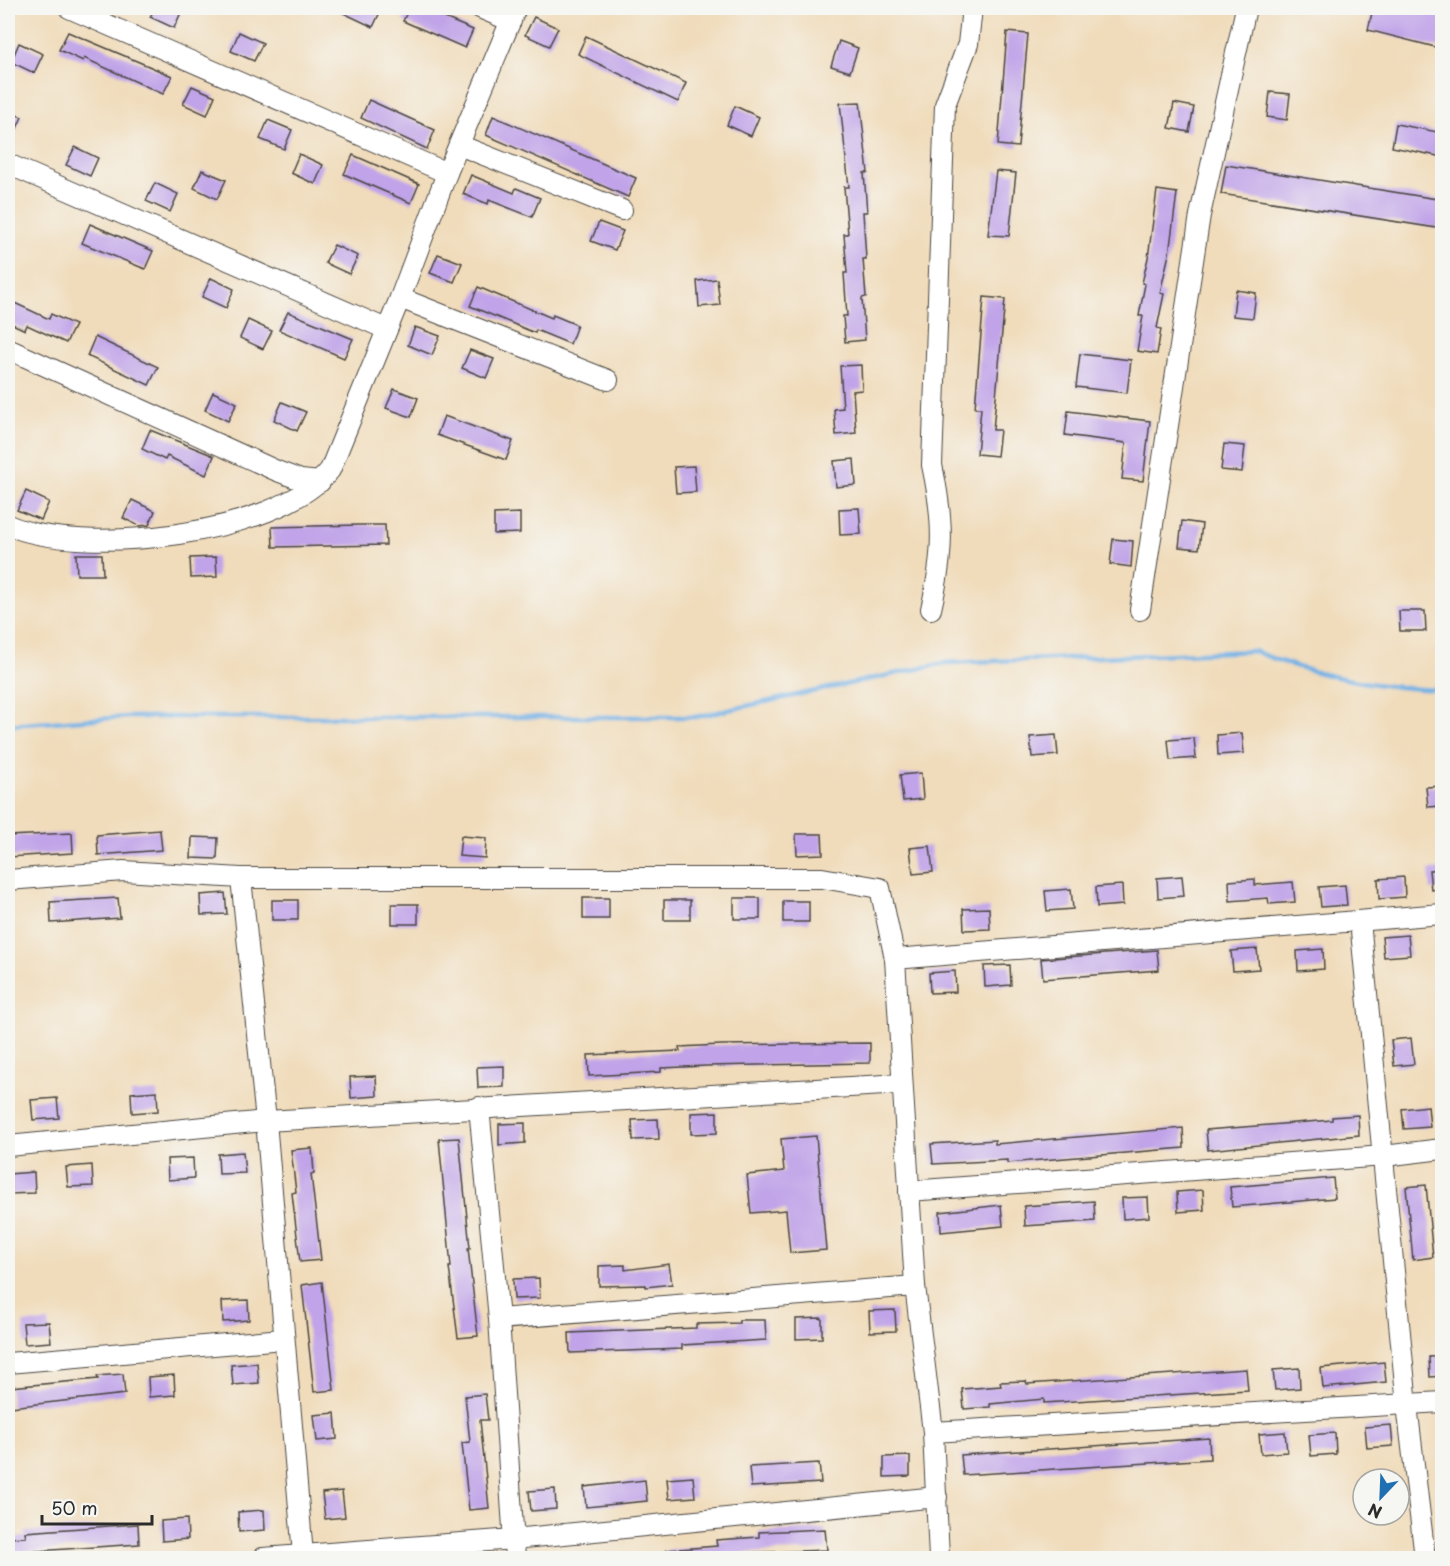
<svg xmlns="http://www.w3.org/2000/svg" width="1450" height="1566" font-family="'Playpen Sans',sans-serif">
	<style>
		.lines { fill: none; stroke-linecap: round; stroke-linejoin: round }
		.stream { stroke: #73b1e5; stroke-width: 4.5 }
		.building { fill: #c0a3e8 }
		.minor-casing { stroke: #494540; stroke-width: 22 }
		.minor { stroke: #fff; stroke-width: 20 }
	</style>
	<rect width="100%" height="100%" fill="#f6f6f2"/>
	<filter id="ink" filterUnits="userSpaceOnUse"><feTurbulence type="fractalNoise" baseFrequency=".0167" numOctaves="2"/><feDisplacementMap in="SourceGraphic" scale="12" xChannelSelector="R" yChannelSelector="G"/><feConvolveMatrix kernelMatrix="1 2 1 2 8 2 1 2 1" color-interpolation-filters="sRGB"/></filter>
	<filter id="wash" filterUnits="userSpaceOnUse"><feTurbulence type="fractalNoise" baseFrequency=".008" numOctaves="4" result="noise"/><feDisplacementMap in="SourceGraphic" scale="24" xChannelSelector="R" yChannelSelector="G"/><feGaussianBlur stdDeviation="1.35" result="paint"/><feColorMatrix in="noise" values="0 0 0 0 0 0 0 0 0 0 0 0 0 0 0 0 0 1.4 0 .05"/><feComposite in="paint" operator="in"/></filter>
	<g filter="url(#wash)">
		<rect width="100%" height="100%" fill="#f0dbba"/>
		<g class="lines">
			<path class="stream" d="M8,725l118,-8h570l249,-54 309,-12c58,25 126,37 188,39"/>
		</g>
		<g id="blocks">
			<g class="building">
				<path d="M155,8h28l-9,20 -24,-11z"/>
				<path d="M333,8h49l-9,19z"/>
				<path d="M409,8h12l52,22 -8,18 -62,-27z"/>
				<path d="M1373,8h56l14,4v37l-75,-19z"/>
				<path d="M534,17l24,11 -9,18 -24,-11z"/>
				<path d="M68,32l104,44 -9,18 -79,-36 -1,3 -24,-11z"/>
				<path d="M239,32l24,11 -9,18 -23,-10z"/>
				<path d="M1007,32l21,2 -10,113 -20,-2z"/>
				<path d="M586,36l100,47 -8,19 -100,-48z"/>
				<path d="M839,41l19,7 -8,24 -19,-6z"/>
				<path d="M19,43l24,11 -9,19 -23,-11z"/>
				<path d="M192,86l23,10 -8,19 -24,-11z"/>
				<path d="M1270,92l20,2 -3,26 -20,-3z"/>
				<path d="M369,100l66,30 -8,19 -66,-31z"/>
				<path d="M860,102l8,71h-4l3,39h-4l3,47h-3l3,38 -4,1 3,42 -20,2 -2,-26h4l-3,-43h3l-3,-39h4l-4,-47h5l-9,-84z"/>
				<path d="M1174,103l20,4 -5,25 -20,-4z"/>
				<path d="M735,106l24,11 -8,19 -24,-11z"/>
				<path d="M8,111l14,6 -14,31z"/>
				<path d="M493,116l143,62 -8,19 -142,-62z"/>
				<path d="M268,120l24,10 -8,19 -24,-10z"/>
				<path d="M1396,124l47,9v24l-51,-10z"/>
				<path d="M75,147l23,11 -8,18 -24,-11z"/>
				<path d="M299,154l24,11 -8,19 -24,-11z"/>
				<path d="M353,155l66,29 -8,19 -67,-29z"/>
				<path d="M1226,165l217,35v29l-222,-35z"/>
				<path d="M202,170l24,10 -9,19 -23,-11z"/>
				<path d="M996,171l20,2 -7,63 -21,-1z"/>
				<path d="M471,175l43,18 2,-5 24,10 -8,19 -43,-17 -1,4 -25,-10z"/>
				<path d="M155,183l23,11 -8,18 -24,-11z"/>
				<path d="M1157,190l20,3 -8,61 -9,39 4,1 -7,34 4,1 -4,25 -20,-3 6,-35h-4l6,-32 -3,-1 6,-25z"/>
				<path d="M599,222l24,9 -8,19 -24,-9z"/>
				<path d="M90,224l63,27 -8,18 -63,-26z"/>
				<path d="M334,245l24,11 -9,18 -24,-11z"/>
				<path d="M438,254l24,9 -8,19 -24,-9z"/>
				<path d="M211,278l23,11 -8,19 -24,-11z"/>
				<path d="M717,279l3,26 -21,2 -2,-26z"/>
				<path d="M478,287l74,31 1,-3 24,10 -7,19 -34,-14 -1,3 -65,-27z"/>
				<path d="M1236,290l20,3 -3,25 -20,-2z"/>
				<path d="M984,297l21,2 -12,131h7l-3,26 -20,-2 4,-46h-6z"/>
				<path d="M8,300l41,19 2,-5 24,11 -9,18 -39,-18 -2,5 -17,-8z"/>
				<path d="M288,312l65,27 -9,19 -65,-28z"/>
				<path d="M248,320l24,11 -9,18 -23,-11z"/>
				<path d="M415,327l25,9 -8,19 -24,-10z"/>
				<path d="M95,337l63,30 -9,18 -62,-29z"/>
				<path d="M470,350l24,9 -8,19 -24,-10z"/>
				<path d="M1080,354l51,6 -4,33 -51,-6z"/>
				<path d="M861,365l1,25 -9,1 3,42 -20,2 -2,-26 9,-1 -3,-42z"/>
				<path d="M394,389l24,9 -7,19 -25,-9z"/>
				<path d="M213,392l24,11 -9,18 -23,-11z"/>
				<path d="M282,402l24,10 -9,19 -23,-11z"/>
				<path d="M1068,411l82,10 -7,60 -21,-2 4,-36 -61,-8z"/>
				<path d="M444,416l69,25 -7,19 -69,-25z"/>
				<path d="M150,430l64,26 -8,19 -39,-19 -2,4 -23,-11z"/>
				<path d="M1224,444l21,2 -3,26 -21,-2z"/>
				<path d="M854,459l2,26 -20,2 -2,-26z"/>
				<path d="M694,466l2,26 -20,1 -2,-26z"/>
				<path d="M26,491l23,11 -8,18 -24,-10z"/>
				<path d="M132,500l23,11 -6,14 -10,1 -16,-8z"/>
				<path d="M859,508l2,26 -21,1 -1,-26z"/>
				<path d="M520,513v20l-26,1v-20z"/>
				<path d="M1182,521l20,3 -3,25 -20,-2z"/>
				<path d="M359,525h26l1,20 -113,2 -1,-20z"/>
				<path d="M1113,539l20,2 -2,26 -21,-3z"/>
				<path d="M76,554h26l1,21h-26z"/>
				<path d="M216,557l1,20 -26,1 -1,-20z"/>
				<path d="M1399,611h26l1,20h-26z"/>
				<path d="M1242,733l2,20 -26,2 -1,-20z"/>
				<path d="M1056,735l2,20 -26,2 -2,-20z"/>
				<path d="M1194,738l2,20 -26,2 -2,-20z"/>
				<path d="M921,773l2,26 -20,2 -3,-26z"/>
				<path d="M1443,786v20l-15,1 -2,-20z"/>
				<path d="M160,830l2,20 -64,5 -1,-20z"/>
				<path d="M72,833l1,20 -65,4v-21z"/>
				<path d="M796,834h26l1,20 -26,1z"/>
				<path d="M461,836l25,2 -1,20 -26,-2z"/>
				<path d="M192,837l26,1 -1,21 -26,-1z"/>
				<path d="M930,846l3,26 -20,2 -3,-26z"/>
				<path d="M1443,869v20l-12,1 -2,-20z"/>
				<path d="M1182,876l2,20 -26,2 -1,-20z"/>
				<path d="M1404,877l1,20 -26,2 -1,-20z"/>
				<path d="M1255,879v6l38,-3 2,20 -26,2 -1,-6 -38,3 -1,-20z"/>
				<path d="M1122,885l1,20 -26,2 -1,-20z"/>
				<path d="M1345,885l2,20 -26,2 -2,-20z"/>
				<path d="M1071,889l2,20 -26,2 -2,-20z"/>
				<path d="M225,893l2,21 -26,1 -1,-20z"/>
				<path d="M118,898l2,20 -69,5 -1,-21z"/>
				<rect x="583" y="898" width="26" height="21"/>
				<rect x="734" y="898" width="26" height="21"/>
				<rect x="272" y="900" width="26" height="20"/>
				<rect x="664" y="900" width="26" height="20"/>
				<rect x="783" y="901" width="26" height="21"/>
				<rect x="392" y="904" width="26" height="20"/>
				<path d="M989,908l1,21 -26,1 -1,-21z"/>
				<path d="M1408,935l2,20 -26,2 -2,-20z"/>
				<path d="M1257,949l2,20 -26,2 -2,-20z"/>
				<path d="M1323,949l1,20 -26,2 -1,-20z"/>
				<path d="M1157,950l2,20 -116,9 -2,-20z"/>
				<path d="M1010,965l1,20 -26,2 -1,-21z"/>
				<path d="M955,971l1,21 -26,1 -1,-20z"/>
				<path d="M1411,1038l3,26 -20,2 -3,-26z"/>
				<path d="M870,1043v20l-164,3 -45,2v4l-72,4 -1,-21 92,-4 -1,-4 42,-2z"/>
				<path d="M504,1066v21l-26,1 -1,-21z"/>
				<path d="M376,1076l1,20 -26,2 -1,-21z"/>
				<path d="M157,1091l1,20 -26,2 -1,-20z"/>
				<path d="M57,1098l2,20 -26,2 -2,-20z"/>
				<path d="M1428,1106l2,21 -26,2 -2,-20z"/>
				<path d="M717,1112v21l-26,1v-21z"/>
				<path d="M1358,1115l1,20 -151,15 -2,-20 126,-10v-3z"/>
				<path d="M658,1119l1,20 -26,1 -1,-20z"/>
				<path d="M525,1123v20l-26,2v-21z"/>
				<path d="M1183,1128l1,20 -177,15v-3l-74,4 -2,-20 64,-4v4z"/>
				<path d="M816,1136l10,114 -36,3 -4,-43 -35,3 -4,-38 37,-4 -3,-32z"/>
				<path d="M459,1138l11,110h-2l10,88 -20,2 -9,-71h2l-12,-128z"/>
				<path d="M312,1148l2,25 -3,1 10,86 -21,2 -8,-69 4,-1 -5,-42z"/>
				<path d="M243,1152l2,21 -26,1 -1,-20z"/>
				<path d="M193,1158l1,20 -26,2 -1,-21z"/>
				<path d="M92,1165l1,21 -25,1 -2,-20z"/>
				<path d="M34,1172l1,21 -26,1 -1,-20z"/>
				<path d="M1333,1178l2,20 -103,9 -2,-20z"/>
				<path d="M1426,1185l7,72 -20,3 -7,-73z"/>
				<path d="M1203,1190l1,20 -26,2 -1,-20z"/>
				<path d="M1148,1197l1,20 -26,2 -1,-21z"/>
				<path d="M1094,1201l1,20 -70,5 -1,-20z"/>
				<path d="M1001,1205l2,21 -62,6 -1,-20z"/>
				<path d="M669,1264l3,20 -26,3v-2l-47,1v-20l26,-1v5z"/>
				<path d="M539,1278l1,20 -26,1 -1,-20z"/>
				<path d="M322,1282l12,108 -20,2 -12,-107z"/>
				<path d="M248,1300l1,20 -26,2 -1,-21z"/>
				<path d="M895,1310l1,21 -26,1 -1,-21z"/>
				<path d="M822,1318v20l-26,1v-20z"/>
				<path d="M739,1320h26l1,20 -84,5v4l-112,4 -1,-20 127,-5v-4l43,-1z"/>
				<path d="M49,1322l2,20 -26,2 -2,-21z"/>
				<path d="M1443,1356v20l-13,1 -1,-20z"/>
				<path d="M1384,1362l2,20 -63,6 -2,-20z"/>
				<path d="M257,1363l2,20 -26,2 -2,-20z"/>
				<path d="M1299,1368l1,20 -25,2 -2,-20z"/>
				<path d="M1246,1369l2,21 -204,13v-4l-54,5v3l-26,2 -2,-20 39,-3 -1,-4 26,-1 1,3z"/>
				<path d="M123,1374l2,20 -114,13 -1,-20 88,-8 -1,-3z"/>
				<path d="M174,1375l1,20 -26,2 -1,-20z"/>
				<path d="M485,1394l3,26h-8l9,88 -20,2 -7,-67 8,-1 -5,-46z"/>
				<path d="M335,1413l2,26 -20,2 -3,-26z"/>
				<path d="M1391,1425l2,21 -26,2 -2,-21z"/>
				<path d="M1285,1432l2,20 -26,2 -2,-20z"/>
				<path d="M1335,1433l1,21 -25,2 -2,-21z"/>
				<path d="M1209,1438l1,21 -247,16 -2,-20z"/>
				<path d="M910,1456v20l-26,1v-20z"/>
				<path d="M819,1463l2,20 -70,4 -2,-20z"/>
				<path d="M693,1477l2,20 -26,2 -2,-20z"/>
				<path d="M645,1480l2,21 -61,6 -2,-20z"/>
				<path d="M555,1489l1,20 -25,2 -2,-20z"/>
				<path d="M342,1491l3,26 -20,2 -3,-26z"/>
				<path d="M264,1510l1,20 -26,2 -1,-20z"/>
				<path d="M187,1519l1,20 -26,2 -1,-20z"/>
				<path d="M138,1524l1,20 -131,9v-15l18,-1 -1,-5z"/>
				<path d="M825,1529l2,21 -84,3 1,5h-76l-1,-8 50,-4 -1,-6 43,-3v-5z"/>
			</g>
		</g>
	</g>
	<g filter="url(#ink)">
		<use href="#blocks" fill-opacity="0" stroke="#494540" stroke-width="1.5"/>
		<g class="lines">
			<defs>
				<g id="minor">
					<path d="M69,8l378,165"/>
					<path d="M480,8l31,13"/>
					<path d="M459,145l163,65"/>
					<path d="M8,164l378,165"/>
					<path d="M400,298l208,82"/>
					<path d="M8,349l269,122 24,9 19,2"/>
					<path d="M8,525c73,32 270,11 322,-55l70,-172 47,-125 69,-165"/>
					<path d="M931,609c13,-56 13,-88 1,-144l13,-360 23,-61 4,-36"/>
					<path d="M1140,610l60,-395 46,-207"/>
					<path d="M241,878l25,243 37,434"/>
					<path d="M8,880l115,-9 118,7h581l58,10 15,71"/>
					<path d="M1360,921l47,484 18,153"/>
					<path d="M479,1107l20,212 16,239"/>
					<path d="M8,1146l258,-25 636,-37"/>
					<path d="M909,1191l475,-35 58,-7"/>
					<path d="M499,1319l416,-33"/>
					<path d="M8,1363l275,-24"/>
					<path d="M933,1432l509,-30"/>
					<path d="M263,1558l251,-19 423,-42"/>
					<path d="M939,1558l-6,-126 -18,-146 -20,-327 547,-45"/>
				</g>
			</defs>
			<use href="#minor" class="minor-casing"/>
			<use href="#minor" class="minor"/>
		</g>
	</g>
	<rect width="1450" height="1566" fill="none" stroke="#f6f6f2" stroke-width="30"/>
	<g transform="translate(1381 1497) rotate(203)"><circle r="28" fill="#f6f6f2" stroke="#a5a5a2" stroke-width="1.5"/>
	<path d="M0-4.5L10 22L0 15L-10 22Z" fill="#1f6fb2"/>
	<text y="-9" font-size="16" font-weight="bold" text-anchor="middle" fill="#2b2b2b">N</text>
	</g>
	<path d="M42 1515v9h110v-9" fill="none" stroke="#2b2b2b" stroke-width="3"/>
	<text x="51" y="1515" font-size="18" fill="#2b2b2b" stroke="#f6f6f2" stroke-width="4.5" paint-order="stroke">50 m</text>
</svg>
